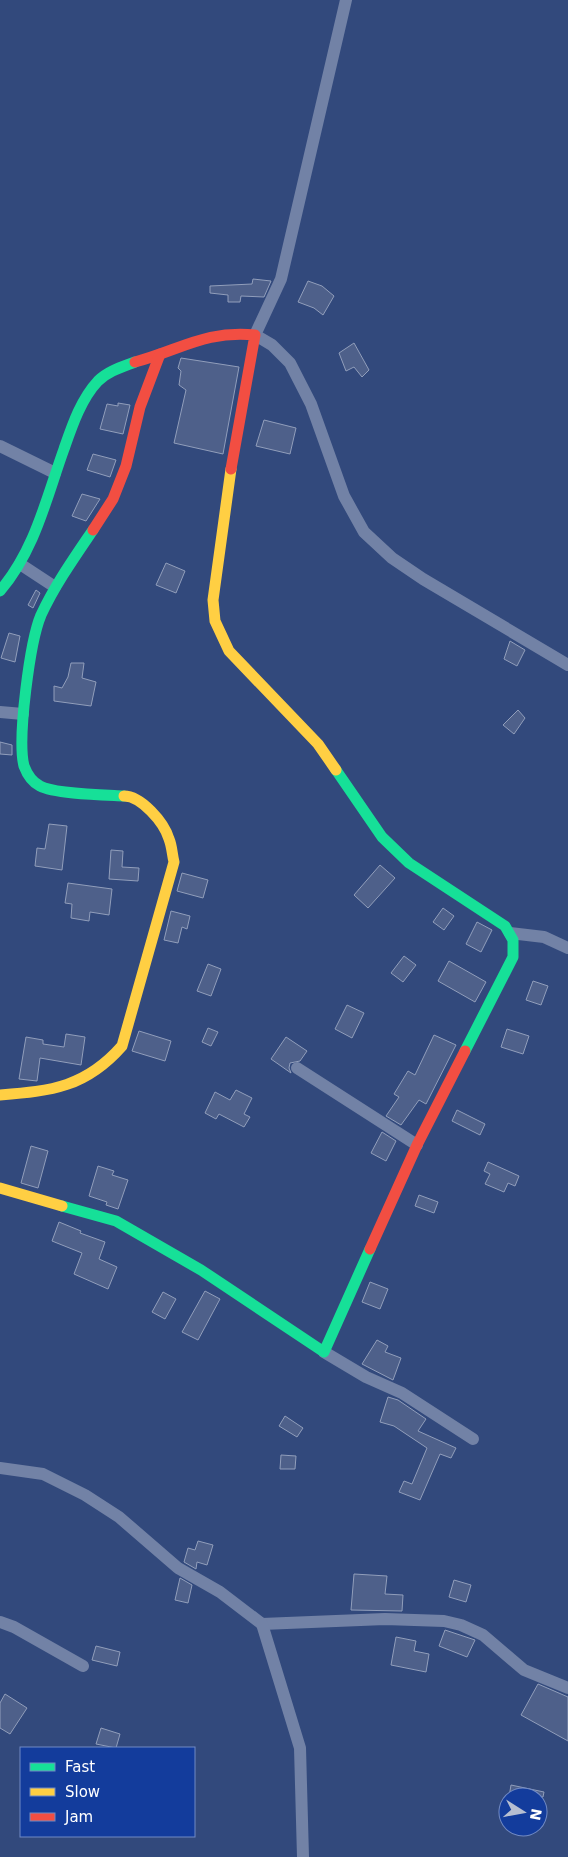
<svg xmlns="http://www.w3.org/2000/svg" width="568" height="1857" font-family="'DejaVu Sans',sans-serif">
	<style>
		.building { fill: #4e608a; stroke: #919ebb }
		.lines { fill: none; stroke-linecap: round; stroke-linejoin: round }
		.street { stroke: #7282a6; stroke-width: 12 }
		.fast { stroke: #16e098; stroke-width: 11 }
		.slow { stroke: #ffcf43; stroke-width: 11 }
		.jam { stroke: #f24e42; stroke-width: 11 }
	</style>
	<rect width="100%" height="100%" fill="#32497c"/>
	<g class="building">
		<path d="M253,279l18,2 -7,16 -23,-1 -1,6h-12v-7l-18,-2v-7l42,-2z"/>
		<path d="M308,281l14,5 12,10 -11,19 -9,-7 -16,-6z"/>
		<path d="M354,343l15,27 -7,7 -8,-10 -8,4 -7,-18z"/>
		<path d="M181,358l58,9 -16,87 -49,-11 12,-53 -7,-5 2,-14 -3,-3z"/>
		<path d="M118,403l12,2 -7,29 -23,-5 7,-25 11,2z"/>
		<path d="M264,420l32,8 -6,26 -34,-8z"/>
		<path d="M93,454l23,6 -6,17 -23,-7z"/>
		<path d="M82,494l18,5 -14,22 -14,-5z"/>
		<path d="M166,563l19,8 -9,22 -20,-8z"/>
		<path d="M36,590l4,3 -7,15 -5,-3z"/>
		<path d="M9,633l11,3 -5,26 -14,-4z"/>
		<path d="M510,641l15,9 -8,16 -13,-7z"/>
		<path d="M71,663h13l-2,15 14,4 -5,24 -37,-5v-15l8,2 6,-11z"/>
		<path d="M518,710l7,8 -11,16 -11,-9z"/>
		<path d="M0,742l12,3v10l-12,-1z"/>
		<path d="M49,824l18,2 -5,44 -27,-4 2,-18 8,1z"/>
		<path d="M111,850l12,1 -1,16 17,1 -1,13 -29,-2z"/>
		<path d="M380,865l15,13 -27,30 -14,-13z"/>
		<path d="M182,873l26,7 -5,18 -26,-7z"/>
		<path d="M68,883l44,6 -3,26 -19,-3 -1,9 -18,-3 1,-14 -7,-1z"/>
		<path d="M443,908l11,8 -10,14 -11,-8z"/>
		<path d="M171,911l19,5 -3,13 -5,-2 -4,16 -14,-3z"/>
		<path d="M477,922l15,8 -11,22 -15,-8z"/>
		<path d="M404,956l12,9 -13,17 -12,-9z"/>
		<path d="M449,961l37,21 -11,20 -37,-21z"/>
		<path d="M208,964l13,5 -10,27 -14,-5z"/>
		<path d="M533,981l15,5 -7,19 -15,-5z"/>
		<path d="M347,1005l17,8 -12,25 -17,-9z"/>
		<path d="M208,1028l10,4 -7,14 -9,-4z"/>
		<path d="M507,1029l22,7 -6,18 -22,-7z"/>
		<path d="M139,1031l32,10 -6,20 -33,-10z"/>
		<path d="M66,1034l19,3 -4,28 -41,-7 -3,23 -18,-2 7,-42 17,3v4l21,3z"/>
		<path d="M434,1035l22,10 -30,59 -7,-4 -18,25 -15,-9 13,-19 -5,-3 14,-23 7,4z"/>
		<path d="M286,1037l21,14 -7,10 -10,2 -1,5 2,5 -20,-14z"/>
		<path d="M236,1090l16,8 -8,16 6,3 -6,10 -25,-13 -3,5 -11,-6 10,-21 15,8z"/>
		<path d="M457,1110l28,14 -5,11 -28,-14z"/>
		<path d="M382,1132l14,9 -10,20 -15,-8z"/>
		<path d="M31,1146l17,5 -10,37 -17,-5z"/>
		<path d="M488,1162l31,14 -4,10 -7,-3 -4,9 -19,-8 5,-10 -6,-3z"/>
		<path d="M98,1166l16,5 -2,4 16,5 -10,29 -12,-4 1,-3 -18,-6z"/>
		<path d="M419,1195l19,7 -4,11 -19,-7z"/>
		<path d="M59,1222l22,9 -1,2 25,9 -6,17 18,8 -9,22 -34,-15 8,-21 -30,-12z"/>
		<path d="M370,1282l18,7 -8,20 -18,-7z"/>
		<path d="M205,1291l15,8 -22,41 -16,-8z"/>
		<path d="M163,1292l13,7 -11,20 -13,-7z"/>
		<path d="M377,1340l11,6 -3,6 16,6 -8,22 -31,-16z"/>
		<path d="M388,1397l10,3 28,19 -8,12 38,17 -5,10 -11,-4 -20,46 -21,-8 5,-11 8,3 15,-36 -33,-22 -14,-4z"/>
		<path d="M285,1416l18,12 -6,9 -18,-11z"/>
		<path d="M281,1455l15,1 -1,13h-15z"/>
		<path d="M198,1541l15,4 -6,20 -10,-3 -1,7 -12,-7 4,-14 7,2z"/>
		<path d="M354,1574l33,2 -2,18 18,1 -1,16 -51,-1z"/>
		<path d="M180,1578l12,7 -4,18 -13,-3z"/>
		<path d="M454,1580l17,5 -5,17 -17,-5z"/>
		<path d="M445,1630l30,10 -8,17 -28,-11z"/>
		<path d="M396,1637l20,4 -2,10 15,3 -3,18 -35,-7z"/>
		<path d="M96,1646l24,6 -3,14 -25,-6z"/>
		<path d="M538,1684l30,13v44l-47,-26z"/>
		<path d="M5,1694l22,14 -17,26 -10,-6v-25z"/>
		<path d="M101,1728l19,6 -4,14 -20,-4z"/>
		<path d="M511,1785l33,7 -1,5h-34z"/>
	</g>
	<g class="lines">
		<g class="street">
			<path d="M346,0l-65,279 -26,56 17,10 18,18 21,41 33,92 20,36 28,26 31,21 145,86"/>
			<path d="M0,446l55,27"/>
			<path d="M20,564l35,23"/>
			<path d="M0,712l23,2"/>
			<path d="M510,933l34,4 24,11"/>
			<path d="M297,1068l120,77"/>
			<path d="M324,1352l42,25 36,16 71,46"/>
			<path d="M0,1468l43,6 42,21 34,22 59,51 42,24 42,32 123,-5 59,2 17,4 22,10 41,35 44,18"/>
			<path d="M0,1622l14,5 69,39"/>
			<path d="M262,1624l38,124 3,109"/>
		</g>
		<g class="fast">
			<path d="M93,530c-19,28 -38,55 -52,85 -11,26 -24,124 -17,151 3,8 8,16 16,20 14,8 66,9 84,10"/>
			<path d="M0,591c35,-41 46,-92 64,-142 8,-23 17,-50 34,-68 10,-10 24,-14 37,-19"/>
			<path d="M336,770l46,67 27,26 96,63 8,14v17l-48,94"/>
			<path d="M62,1206l54,15 85,49 123,82 46,-103"/>
		</g>
		<g class="slow">
			<path d="M231,469l-18,131 2,21 14,30 89,93 18,26"/>
			<path d="M0,1095c52,-4 86,-8 122,-49l52,-184c-2,-8 -2,-16 -5,-23 -5,-17 -28,-43 -45,-43"/>
			<path d="M0,1188l62,18"/>
		</g>
		<g class="jam">
			<path d="M135,362c45,-12 71,-32 120,-27l-24,134"/>
			<path d="M93,530l20,-31 13,-33 14,-59 20,-53"/>
			<path d="M370,1249l47,-104 48,-94"/>
		</g>
	</g>
	<rect x="20" y="1747" width="175" height="90" fill="#133c9c" stroke="#718ac4"/>
	<rect x="30" y="1763" width="25" height="8" fill="#16e098" stroke="#718ac4"/>
	<text x="65" y="1772" font-size="15" fill="#ffffff">Fast</text>
	<rect x="30" y="1788" width="25" height="8" fill="#ffcf43" stroke="#718ac4"/>
	<text x="65" y="1797" font-size="15" fill="#ffffff">Slow</text>
	<rect x="30" y="1813" width="25" height="8" fill="#f24e42" stroke="#718ac4"/>
	<text x="65" y="1822" font-size="15" fill="#ffffff">Jam</text>
	<g transform="translate(523 1812) rotate(101)"><circle r="24" fill="#133c9c" stroke="#718ac4"/>
	<path d="M0-4L9 19L0 12L-9 19Z" fill="#b7bfd1"/>
	<text y="-8" font-size="14" font-weight="bold" text-anchor="middle" fill="#ffffff">N</text>
	</g>
</svg>
